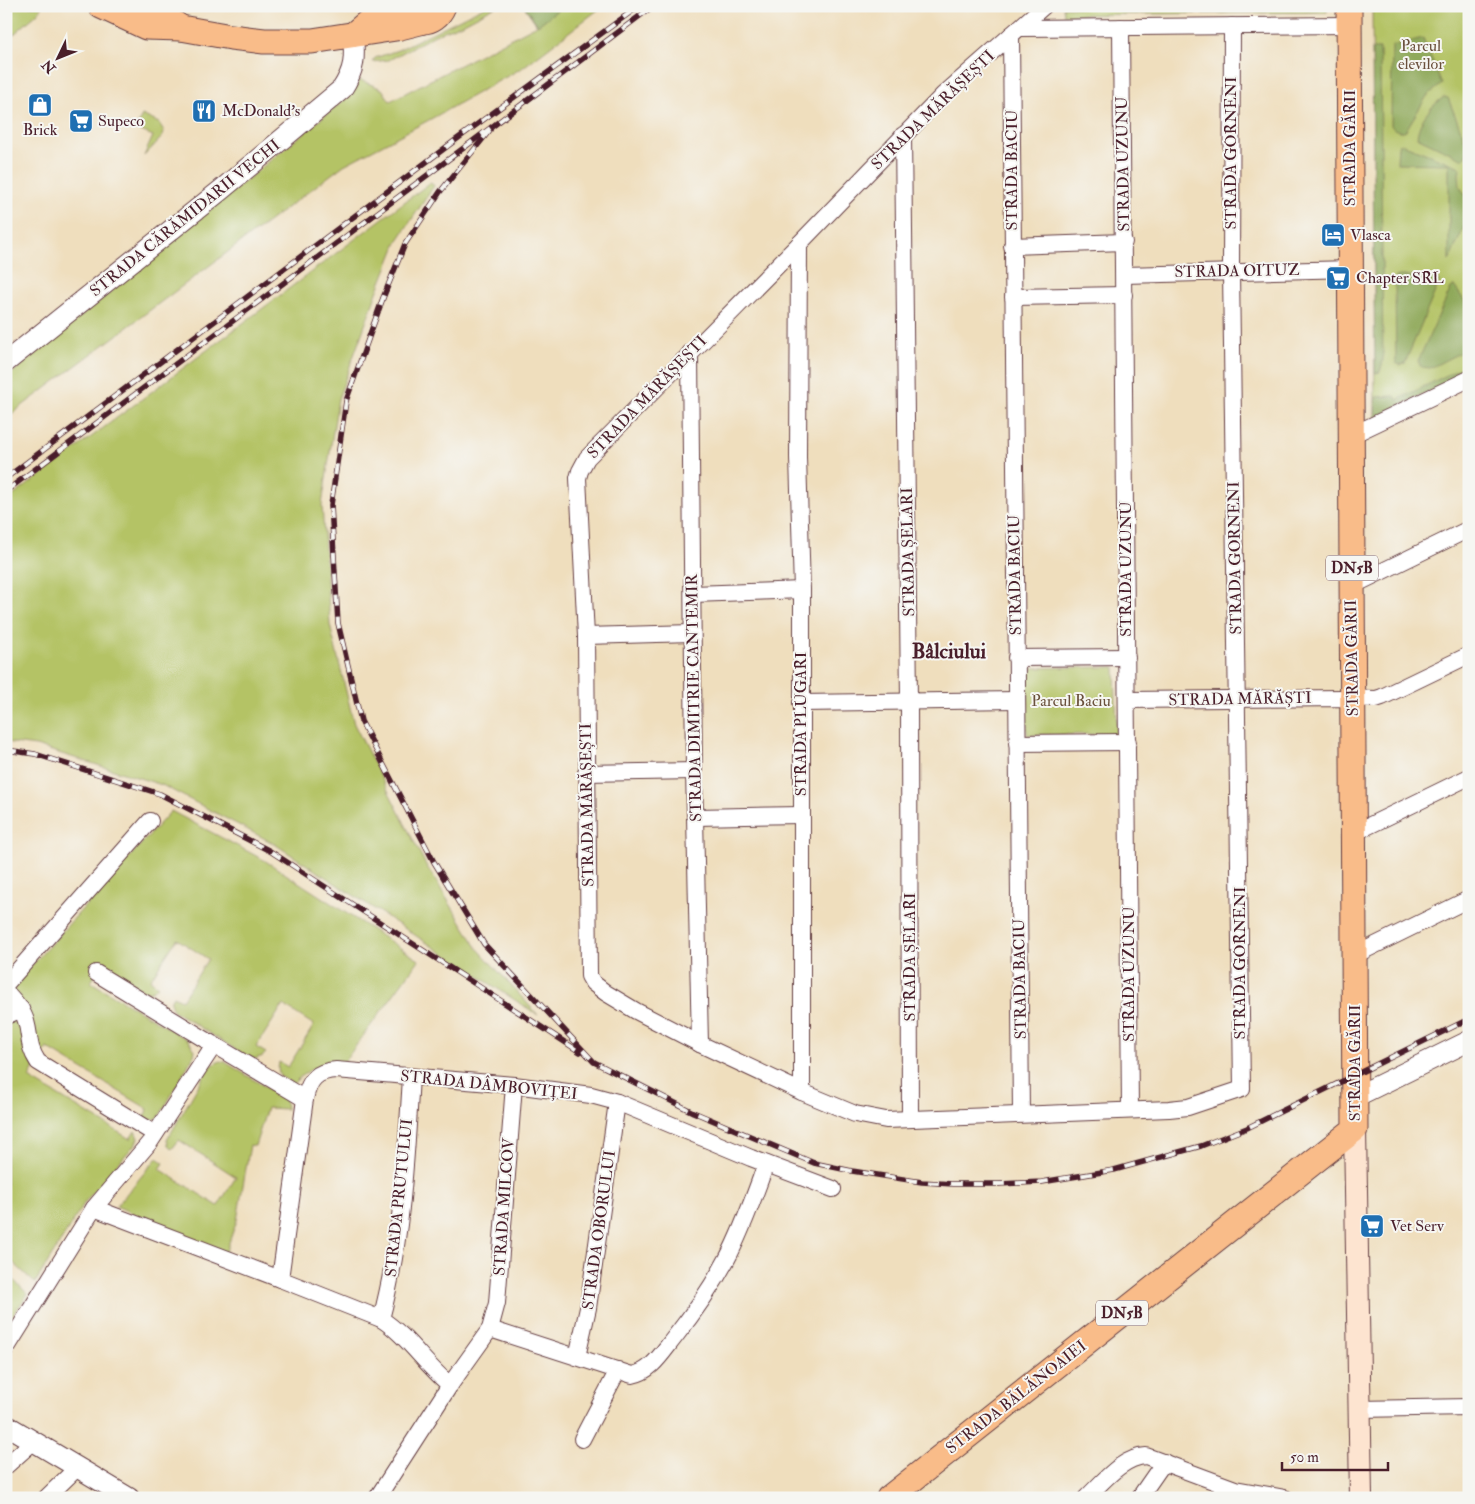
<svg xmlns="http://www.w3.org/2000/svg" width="1475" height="1504" font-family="'IM FELL Double Pica',serif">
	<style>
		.green { fill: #b4c365; stroke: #7f7148 }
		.forest { fill: #8fa95a; stroke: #6c6442 }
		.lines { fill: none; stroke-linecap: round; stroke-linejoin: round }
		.minor-casing { stroke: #633c41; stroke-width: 18 }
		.tertiary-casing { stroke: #633c41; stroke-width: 22 }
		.secondary-casing { stroke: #633c41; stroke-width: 24 }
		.primary-casing { stroke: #633c41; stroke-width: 27 }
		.minor { stroke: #fff; stroke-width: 16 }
		.tertiary { stroke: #fff; stroke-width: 20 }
		.secondary { stroke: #fde4d0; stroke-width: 22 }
		.primary { stroke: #f9bc89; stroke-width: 25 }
		.rail-casing { stroke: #4a1f2b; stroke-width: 5.5 }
		.rail { stroke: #f6f6f2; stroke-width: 4; stroke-dasharray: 11; stroke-linecap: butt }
		.labels { text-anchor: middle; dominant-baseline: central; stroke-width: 4; stroke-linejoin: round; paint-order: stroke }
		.shield { fill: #f6f6f2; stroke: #7e6067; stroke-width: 1 }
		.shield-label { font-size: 15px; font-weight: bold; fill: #4a1f2b }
		.park-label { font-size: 16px; fill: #6a503c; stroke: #f6f6f2 }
		.street-label { font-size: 16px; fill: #4a1f2b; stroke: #f6f6f2 }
		.poi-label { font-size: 16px; fill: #4a1f2b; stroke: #f6f6f2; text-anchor: start }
		.district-label { font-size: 21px; font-weight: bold; fill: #4a1f2b; stroke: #f6f6f2 }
	</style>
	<rect width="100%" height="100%" fill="#f6f6f2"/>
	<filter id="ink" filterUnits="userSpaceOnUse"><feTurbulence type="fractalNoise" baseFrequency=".02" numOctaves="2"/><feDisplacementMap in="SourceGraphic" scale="10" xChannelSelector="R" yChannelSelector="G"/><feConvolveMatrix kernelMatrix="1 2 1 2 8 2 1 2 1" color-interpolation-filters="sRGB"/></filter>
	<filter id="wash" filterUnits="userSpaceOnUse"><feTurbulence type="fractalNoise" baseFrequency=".0096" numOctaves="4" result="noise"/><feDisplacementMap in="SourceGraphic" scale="20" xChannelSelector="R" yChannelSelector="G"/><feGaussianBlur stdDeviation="1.12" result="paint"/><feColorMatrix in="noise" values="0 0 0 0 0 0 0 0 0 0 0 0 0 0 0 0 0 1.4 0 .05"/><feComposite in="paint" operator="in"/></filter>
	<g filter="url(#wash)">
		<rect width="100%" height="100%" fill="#efdebd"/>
		<g class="green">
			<path d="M6,6h36l-5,8 -31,27z"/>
			<path d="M486,6h10l-32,17 -27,11 -48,26 -17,2 3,-4 23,-8z"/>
			<path d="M524,6h79l-81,62 -93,52 -85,45 -338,253v-40l339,-279 15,-19 22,9 8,12 147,-76z"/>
			<path d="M1327,6v6l-263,3 -1,-8z"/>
			<path d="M1372,6h97v366l-94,46z"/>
			<path d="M142,115l17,8 5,8 -1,5 -19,20 9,-20 -17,-7z"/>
			<path d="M431,182l3,4 -36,54 -22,55 -38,104 -16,106 8,120 24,99 72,141 52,84 60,66 -265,-172 -111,-58 -126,-39 -30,-4v-241z"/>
			<path d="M1115,667l2,67 -90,1 -1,-67z"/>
			<path d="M171,811l93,49 155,100 -75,102c-22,2 -35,5 -51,22l-13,-8 -2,-7 1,-7 9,5 26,-42 -31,-20 -27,42 10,6 -3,3 -8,3 -9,-3 -72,-45c-4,-6 -5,-9 -1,-15l9,4 26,-41 -31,-20 -27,41 8,6 -6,5 -7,1 -44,-26 -10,16 97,58 7,10 -1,5 -31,55 -5,8 -7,2 -8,-2 5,-9 -101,-61 -5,7 -31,-67z"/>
			<path d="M17,1017l17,51 -5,10 101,61 5,-8 3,7 -2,5 -51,59 -50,81 -29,-27v-234z"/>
			<path d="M220,1061l5,1 60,37 1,10 -19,-1 -12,38 -5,-1 -13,75 -12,34 -109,-48 41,-48 7,5 -4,6 58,37 18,-29 -57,-37 -7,9 -4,-4 -1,-5 42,-73z"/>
			<path d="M6,1273l22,21 -22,30z"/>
		</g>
		<g class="forest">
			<path d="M524,6h39l-25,19z"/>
			<path d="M1423,38l19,46 -15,12 -21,34c-5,3 -13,0 -15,-5l1,-79z"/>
			<path d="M1372,49h8l3,312 -3,11 -5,1z"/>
			<path d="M1444,97l4,1 21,52 -6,9 -46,-22c2,-17 14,-31 27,-40z"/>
			<path d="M1400,144h2l58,23 -1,8 1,12 9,14v15l-20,45v-97l-52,-1 1,-17z"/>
			<path d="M1400,276h33l4,2 2,4 -34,81 -5,2 -4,-2 -1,-82 1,-4z"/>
			<path d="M1454,286l15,21v41l-39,20 -9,-1 -3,-6 33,-73z"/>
			<path d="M1469,364v8l-94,46 1,-21 19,-1 2,4z"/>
		</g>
	</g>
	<g filter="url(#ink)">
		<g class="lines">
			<defs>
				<g id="minor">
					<path d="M1044,6l-101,89 -144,149 -212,214 -7,13 -2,7 8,158 3,340 4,7 13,10 30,18 64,33 102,48 53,22 31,6 283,-11 19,-2 54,-18 -11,-818 1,-245"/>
					<path d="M1121,27l9,1083"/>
					<path d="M1020,28l329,-3"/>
					<path d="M1011,35l10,1079"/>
					<path d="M903,135l6,566 1,418"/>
					<path d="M799,244l-1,213 4,133v502"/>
					<path d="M1012,246l112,-4"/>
					<path d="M1124,275l227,-6"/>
					<path d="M1013,297l111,-2"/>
					<path d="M690,353l4,418 6,273"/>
					<path d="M1350,436l119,-57"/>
					<path d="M1352,586l117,-57"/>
					<path d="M693,594l109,-4"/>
					<path d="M586,636l106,-3"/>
					<path d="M1016,658l111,-1"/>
					<path d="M1127,700l219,-2 30,1 6,-2 87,-42"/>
					<path d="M801,703l216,-3"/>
					<path d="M1017,743l111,-1"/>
					<path d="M586,773l108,-2"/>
					<path d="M696,817l105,-2"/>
					<path d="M1354,833l115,-56"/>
					<path d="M1355,955l114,-56"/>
					<path d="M6,984l144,-163"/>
					<path d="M6,992c8,8 17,18 20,29 5,17 1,24 12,41l117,72"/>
					<path d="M6,1016l15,-7"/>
					<path d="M214,1045l91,54c4,-19 11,-28 31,-29l178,15 77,10 26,7 134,56 82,31"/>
					<path d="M305,1099l-25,180 101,40c27,17 44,46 69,66"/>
					<path d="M94,1208l186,71"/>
					<path d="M381,1319c21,-79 25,-161 30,-242"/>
					<path d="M490,1329l142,46c19,-3 30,-22 42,-37 19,-24 38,-51 53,-79 16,-30 27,-63 39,-95"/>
					<path d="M6,1349l88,-141 56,-66 64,-97 -118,-72"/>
					<path d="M577,1357l11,-49 29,-206"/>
					<path d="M1359,1409l110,-2"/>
					<path d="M582,1439l36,-69"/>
					<path d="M6,1466l28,-25"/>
					<path d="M46,1498l32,-31"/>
					<path d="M377,1498l73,-113 40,-56 7,-26 17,-218"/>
					<path d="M1086,1498c17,-16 36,-41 60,-42l89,33 50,9"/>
					<path d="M1139,1498l25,-36"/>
				</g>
				<g id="tertiary">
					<path d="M6,362l215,-172 121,-101c13,-20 13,-31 11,-54"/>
					<path d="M1355,1097l114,-56"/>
					<path d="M6,1425l123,73"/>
				</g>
				<path id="secondary" d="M1355,1129l6,369"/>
				<g id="primary">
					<path d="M101,6l45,21 35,1 50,9 33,4h48l84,-13 24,-6"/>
					<path d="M149,6l32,22"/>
					<path d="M402,6c9,20 33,20 41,0"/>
					<path d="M354,34l33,-28"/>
					<path d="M889,1498l466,-369 -6,-1123"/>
				</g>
			</defs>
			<use href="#minor" class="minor-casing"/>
			<use href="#tertiary" class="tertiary-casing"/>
			<use href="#secondary" class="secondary-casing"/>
			<use href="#primary" class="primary-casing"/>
			<use href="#minor" class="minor"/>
			<use href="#tertiary" class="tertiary"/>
			<use href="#secondary" class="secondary"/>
			<use href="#primary" class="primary"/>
			<defs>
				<g id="rail">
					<path d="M490,130l-50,62 -35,52 -22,54 -37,103 -15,104 7,118 23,98 73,141 50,82 110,118 99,50 121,51 38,8 70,11 31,2h46l43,-2 72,-12 87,-24 46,-18 222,-109"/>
					<path d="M6,478l447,-336 186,-136"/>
					<path d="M6,491l647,-485"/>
					<path d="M6,750l29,4 125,40 110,57 310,201"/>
				</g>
			</defs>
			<use href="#rail" class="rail-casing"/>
			<use href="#rail" class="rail"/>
		</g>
	</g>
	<defs>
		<symbol id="shop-square" viewBox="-11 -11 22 22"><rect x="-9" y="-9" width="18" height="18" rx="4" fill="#1f6fb2" stroke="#f6f6f2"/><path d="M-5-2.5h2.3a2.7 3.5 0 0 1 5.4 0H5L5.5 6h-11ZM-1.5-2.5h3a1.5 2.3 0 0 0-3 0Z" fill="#fff"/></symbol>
		<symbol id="restaurant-square" viewBox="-11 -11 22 22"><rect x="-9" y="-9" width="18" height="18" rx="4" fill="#1f6fb2" stroke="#f6f6f2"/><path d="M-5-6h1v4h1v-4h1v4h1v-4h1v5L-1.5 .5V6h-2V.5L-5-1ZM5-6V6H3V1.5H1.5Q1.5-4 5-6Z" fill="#fff"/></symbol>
		<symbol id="supermarket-square" viewBox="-11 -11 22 22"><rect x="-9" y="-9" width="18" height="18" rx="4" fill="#1f6fb2" stroke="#f6f6f2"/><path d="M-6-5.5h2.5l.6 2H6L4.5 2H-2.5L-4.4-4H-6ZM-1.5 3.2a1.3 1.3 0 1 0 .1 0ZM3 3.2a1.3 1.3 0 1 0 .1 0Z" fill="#fff"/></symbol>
		<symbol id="hotel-square" viewBox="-11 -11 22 22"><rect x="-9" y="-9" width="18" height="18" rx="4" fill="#1f6fb2" stroke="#f6f6f2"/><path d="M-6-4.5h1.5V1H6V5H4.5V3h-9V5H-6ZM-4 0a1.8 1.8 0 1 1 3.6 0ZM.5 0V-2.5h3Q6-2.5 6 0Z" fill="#fff"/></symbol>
	</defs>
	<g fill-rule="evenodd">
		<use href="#shop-square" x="26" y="91" width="28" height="28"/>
		<use href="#restaurant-square" x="190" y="97" width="28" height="28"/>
		<use href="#supermarket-square" x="67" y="107" width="28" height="28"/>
		<use href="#hotel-square" x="1319" y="221" width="28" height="28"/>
		<use href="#supermarket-square" x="1324" y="264" width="28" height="28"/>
		<use href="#supermarket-square" x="1358" y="1212" width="28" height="28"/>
	</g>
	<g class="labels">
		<g class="shield">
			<rect x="1326" y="555.5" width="52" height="25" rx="4"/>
			<rect x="1096" y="1300.5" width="52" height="25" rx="4"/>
		</g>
		<g class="shield-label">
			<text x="1352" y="568">DN5B</text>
			<text x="1122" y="1313">DN5B</text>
		</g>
		<g class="park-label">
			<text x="1421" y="46">Parcul<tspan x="1421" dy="18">elevilor</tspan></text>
			<text x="1071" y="701">Parcul Baciu</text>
		</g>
		<g class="street-label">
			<text transform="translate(933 110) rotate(-44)">STRADA MĂRĂȘEȘTI</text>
			<text transform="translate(1350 148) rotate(-90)">STRADA GĂRII</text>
			<text transform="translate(1231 153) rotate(-90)">STRADA GORNENI</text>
			<text transform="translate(1123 164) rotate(-91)">STRADA UZUNU</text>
			<text transform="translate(1012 170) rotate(-90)">STRADA BACIU</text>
			<text transform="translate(185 218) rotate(-39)">STRADA CĂRĂMIDARII VECHI</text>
			<text transform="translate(1237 271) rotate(-1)">STRADA OITUZ</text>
			<text transform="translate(647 397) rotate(-46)">STRADA MĂRĂȘEȘTI</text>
			<text transform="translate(908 552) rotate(-91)">STRADA ȘELARI</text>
			<text transform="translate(1235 558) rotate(-91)">STRADA GORNENI</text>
			<text transform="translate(1126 569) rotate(-90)">STRADA UZUNU</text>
			<text transform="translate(1015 575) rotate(-91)">STRADA BACIU</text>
			<text transform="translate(1352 658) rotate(-91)">STRADA GĂRII</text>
			<text transform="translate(694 698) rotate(-91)">STRADA DIMITRIE CANTEMIR</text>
			<text transform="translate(1240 699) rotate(-1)">STRADA MĂRĂȘTI</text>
			<text transform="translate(801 724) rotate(-90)">STRADA PLUGARI</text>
			<text transform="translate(587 805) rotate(-91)">STRADA MĂRĂȘEȘTI</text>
			<text transform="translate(910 957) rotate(-90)">STRADA ȘELARI</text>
			<text transform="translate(1240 963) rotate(-90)">STRADA GORNENI</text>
			<text transform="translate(1129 974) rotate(-90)">STRADA UZUNU</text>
			<text transform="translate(1020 979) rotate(-91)">STRADA BACIU</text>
			<text transform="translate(1355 1063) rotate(-90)">STRADA GĂRII</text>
			<text transform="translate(489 1085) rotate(6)">STRADA DÂMBOVIȚEI</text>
			<text transform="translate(399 1198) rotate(-84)">STRADA PRUTULUI</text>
			<text transform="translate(504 1207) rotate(-86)">STRADA MILCOV</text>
			<text transform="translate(599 1230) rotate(-82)">STRADA OBORULUI</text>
			<text transform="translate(1016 1397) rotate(-38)">STRADA BĂLĂNOAIEI</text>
		</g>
		<g class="poi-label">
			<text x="222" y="111">McDonald's</text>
			<text x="98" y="121">Supeco</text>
			<text x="40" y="130" text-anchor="middle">Brick</text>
			<text x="1350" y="235">Vlasca</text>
			<text x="1356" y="278">Chapter SRL</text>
			<text x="1390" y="1226">Vet Serv</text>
		</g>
		<g class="district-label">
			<text x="949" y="651">Bâlciului</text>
		</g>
	</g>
	<rect width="1475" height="1504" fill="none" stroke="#f6f6f2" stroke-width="25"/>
	<g transform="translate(58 58) rotate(227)" stroke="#f6f6f2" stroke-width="4" paint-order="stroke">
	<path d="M0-4L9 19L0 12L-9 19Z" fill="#4a1f2b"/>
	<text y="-8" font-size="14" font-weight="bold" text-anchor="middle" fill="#4a1f2b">N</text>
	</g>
	<path d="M1282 1462v8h106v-8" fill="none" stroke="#4a1f2b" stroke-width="2.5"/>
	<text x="1290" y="1462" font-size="15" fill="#4a1f2b" stroke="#f6f6f2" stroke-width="4" paint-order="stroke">50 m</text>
</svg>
